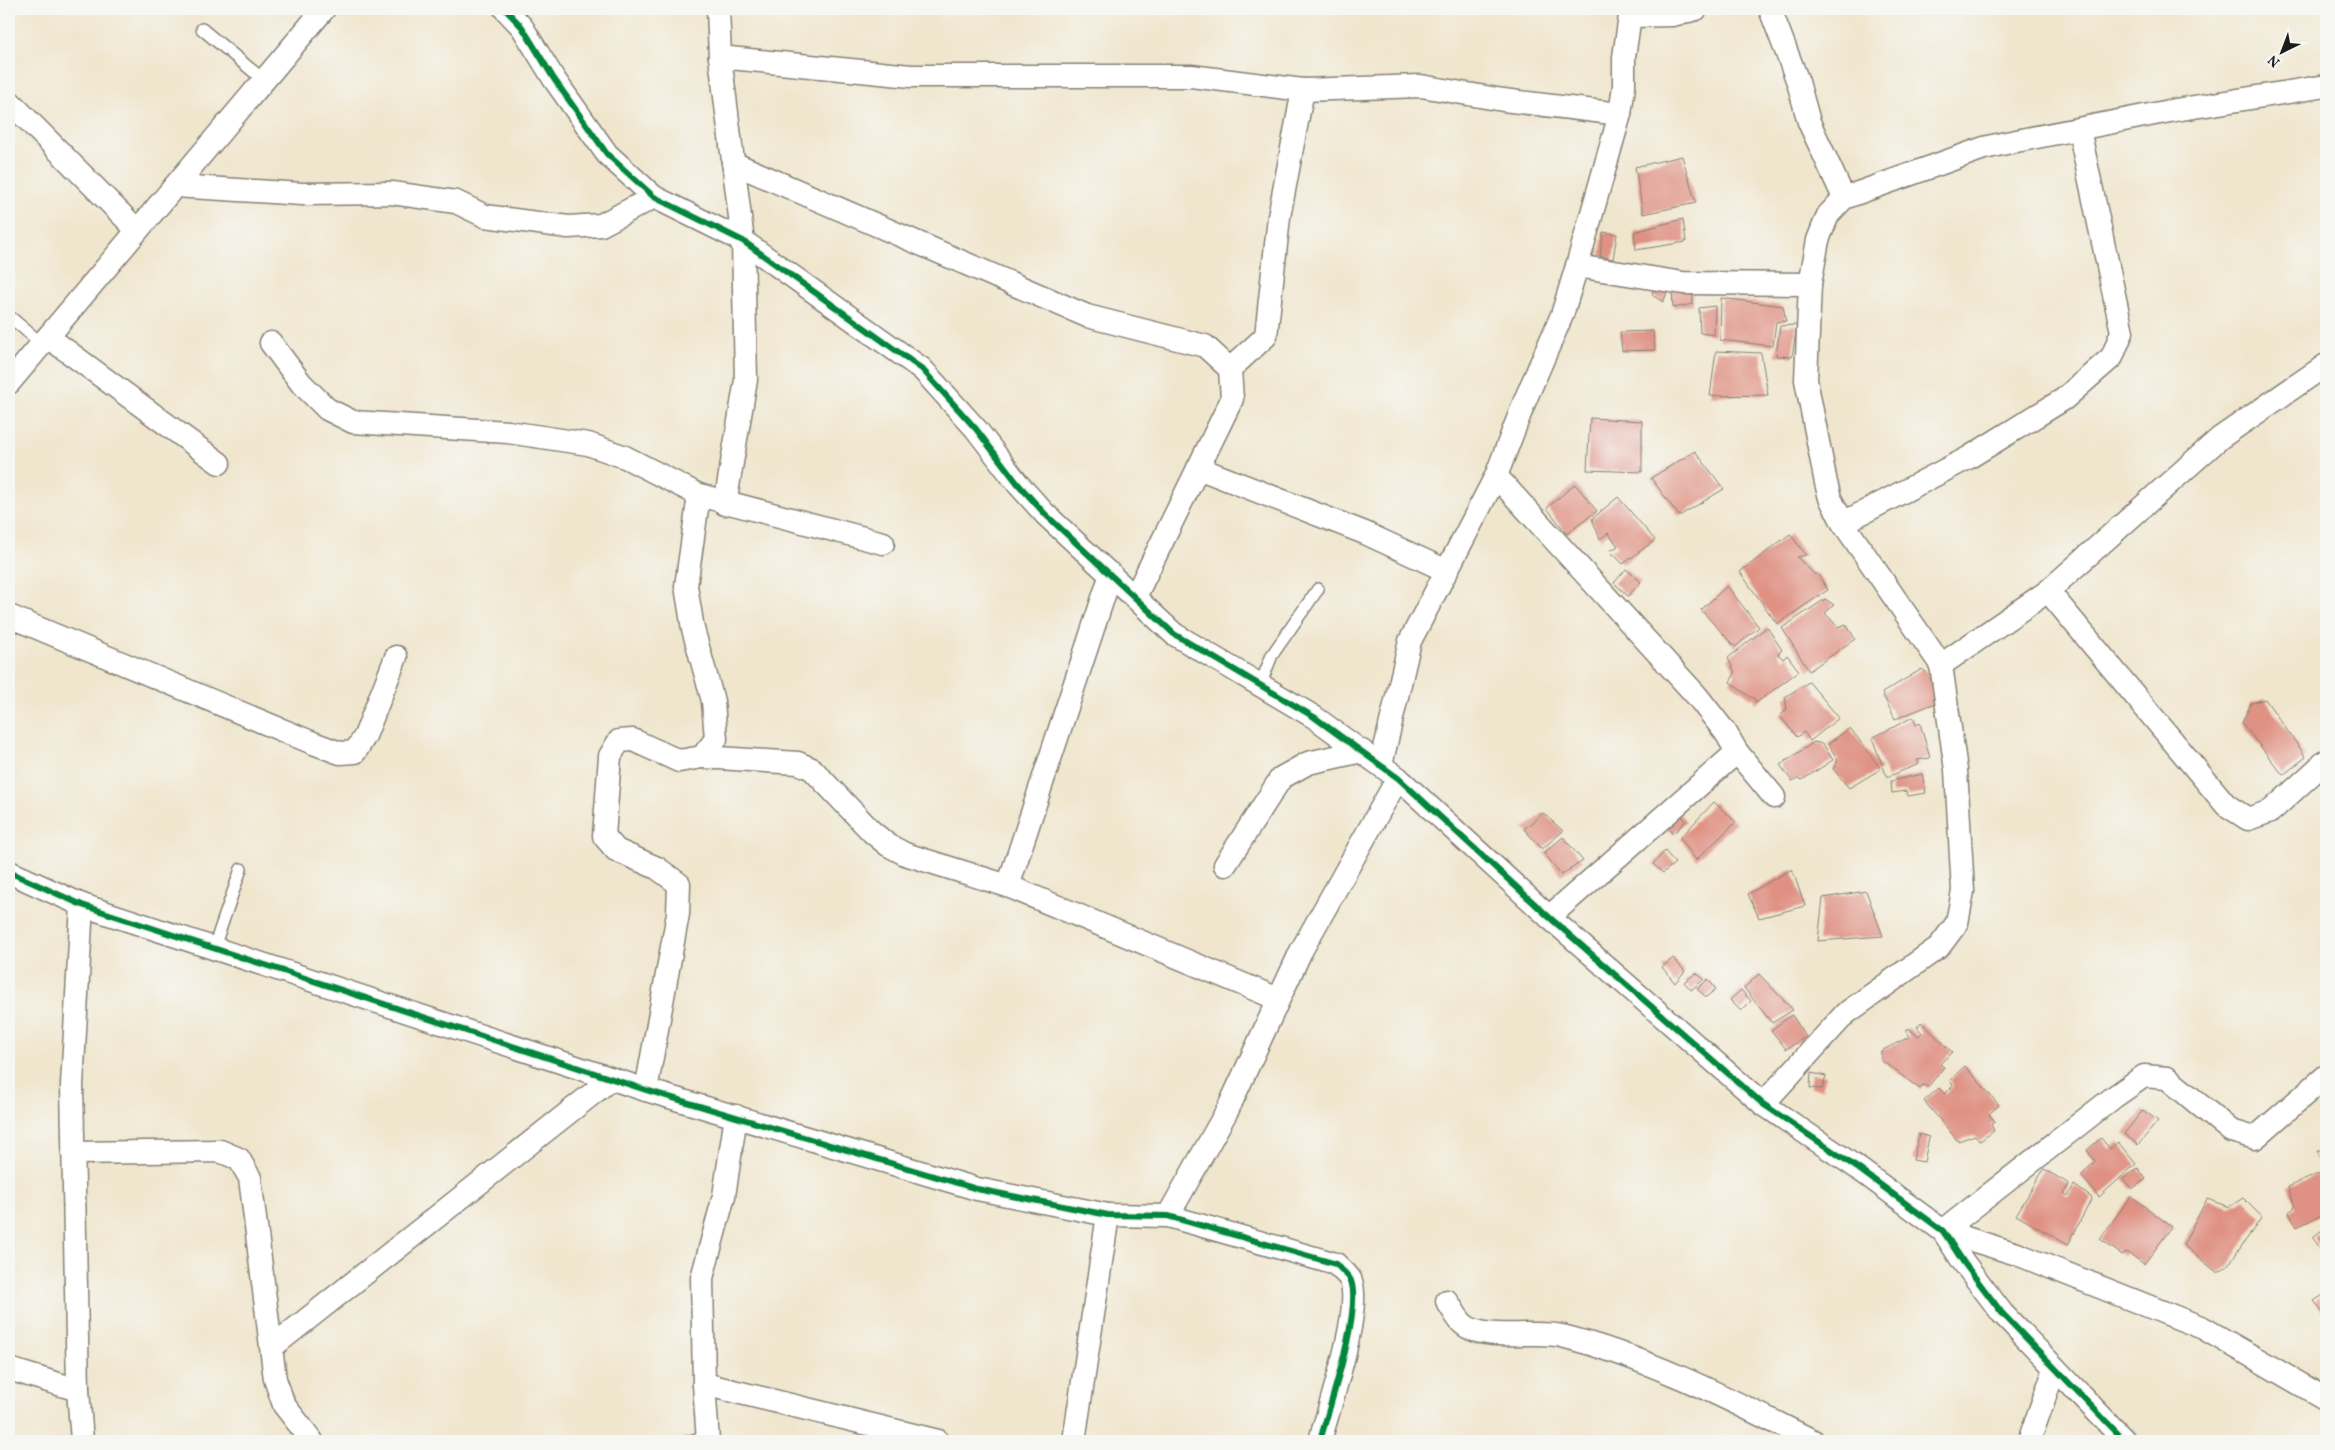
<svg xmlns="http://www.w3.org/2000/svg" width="2335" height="1450" font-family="Vollkorn,serif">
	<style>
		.building { fill: #df9183 }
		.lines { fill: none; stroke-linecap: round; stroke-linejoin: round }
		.service-casing { stroke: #868175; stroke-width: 14 }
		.minor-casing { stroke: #868175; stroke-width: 25 }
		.service { stroke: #fff; stroke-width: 11 }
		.minor { stroke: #fff; stroke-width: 22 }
		.cycleway-casing { stroke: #f6f6f2; stroke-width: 9 }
		.cycleway { stroke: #00873e; stroke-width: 6 }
	</style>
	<rect width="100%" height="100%" fill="#f6f6f2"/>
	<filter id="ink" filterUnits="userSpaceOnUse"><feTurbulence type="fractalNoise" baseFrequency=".02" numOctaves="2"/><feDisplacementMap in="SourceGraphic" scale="10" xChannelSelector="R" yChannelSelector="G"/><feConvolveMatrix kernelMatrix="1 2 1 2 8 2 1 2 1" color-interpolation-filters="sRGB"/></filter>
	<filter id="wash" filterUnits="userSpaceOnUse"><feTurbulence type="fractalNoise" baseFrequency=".0096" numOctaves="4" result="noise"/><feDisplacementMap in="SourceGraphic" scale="20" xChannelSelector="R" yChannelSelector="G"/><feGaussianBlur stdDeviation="1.12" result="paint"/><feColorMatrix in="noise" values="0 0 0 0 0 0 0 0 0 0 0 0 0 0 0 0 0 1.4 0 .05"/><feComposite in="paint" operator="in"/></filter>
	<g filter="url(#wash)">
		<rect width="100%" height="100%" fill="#f0e6ce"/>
		<g id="blocks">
			<g class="building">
				<path d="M1682,156l14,47 -53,11 -8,-47z"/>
				<path d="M1683,219l3,23 -50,8 -2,-18z"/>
				<path d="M1603,232l14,2 -4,25 -13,-3z"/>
				<path d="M1656,283l12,8 -5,11 -11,-7z"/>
				<path d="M1692,287l1,17 -20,4 -1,-19z"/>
				<path d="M1721,298l62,8 3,15 -10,1 -3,24 -53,-6z"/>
				<path d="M1715,306l-1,29 -14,-2 -1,-25z"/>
				<path d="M1797,325l-5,32 -16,-1 4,-30z"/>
				<path d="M1653,331l2,19 -33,1 -2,-19z"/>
				<path d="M1716,351l45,2 7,42 -58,1z"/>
				<path d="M1590,418l52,3v51l-55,-2z"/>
				<path d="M1695,451l29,38 -45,27 -28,-38z"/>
				<path d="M1575,484l22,27 -30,23 -20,-26z"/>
				<path d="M1618,497l37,43 -32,24 -13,-13 8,-5 -10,-13 -8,6 -8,-20z"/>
				<path d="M1790,534l16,21 -9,2 18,18 2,-2 11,17 -51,34 -37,-52z"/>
				<path d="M1626,569l15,13 -13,14 -14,-13z"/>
				<path d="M1727,586l32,41 -24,20 -34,-37z"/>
				<path d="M1825,599l9,6 -9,8 13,14 8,-3 9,15 -46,32 -27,-43z"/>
				<path d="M1767,627l15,23 -4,4 5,5 4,-4 12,16 -43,32 -2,-5 -4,-1 -20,-15 5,-9 -7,-15z"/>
				<path d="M1922,669l7,6h5l7,26 -46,18 -13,-26z"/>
				<path d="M1809,682l30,36 -29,23 -6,-9 -7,5 -17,-21 7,-7 -2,-12z"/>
				<path d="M2265,699l41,58 -23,18 -41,-52 9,-20z"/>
				<path d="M1913,717l3,8 4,-2 10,35 -13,2 2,4 -32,13 -15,-39z"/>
				<path d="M1850,728l31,41 -32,19 -16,-19 5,-9 -10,-16z"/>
				<path d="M1814,742l9,2 10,16 -31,20 -3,-2 -7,3 -12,-16z"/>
				<path d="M1922,774l4,19 -18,3 -2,-5 -14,2 -1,-12z"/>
				<path d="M1714,802l22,20 -40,38 -16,-22z"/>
				<path d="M1677,811l9,10 -13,13 -9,-10z"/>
				<path d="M1543,813l20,18 -21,18 -18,-20z"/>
				<path d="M1563,837l20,24 -22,14 -17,-22z"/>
				<path d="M1665,851l10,12 -12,10 -10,-9z"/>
				<path d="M1792,869l13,37 -46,12 -11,-24z"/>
				<path d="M1866,891l17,45 -65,5 5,-43z"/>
				<path d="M1673,958l12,13 -10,12 -13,-16z"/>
				<path d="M1696,973l8,6 -13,11 -7,-8z"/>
				<path d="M1759,974l34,36 -21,13 -28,-35z"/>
				<path d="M1708,979l8,10 -10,8 -9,-8z"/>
				<path d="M1741,990l10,11 -10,10 -11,-11z"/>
				<path d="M1792,1015l14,22 -20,12 -15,-19z"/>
				<path d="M1921,1022l31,30 -12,12 4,3 -16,20 -5,-2 -3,4 -39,-29v-9l28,-14 -4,-7 3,-2 10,8 4,-3 -5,-6z"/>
				<path d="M1965,1066l34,39 -10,9 6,8 -4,2 3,7 -14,10 -5,-6 -17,6 -34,-40 15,-13 6,6 8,-8 -3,-6z"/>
				<path d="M1811,1073l15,3 -4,13 -12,-1z"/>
				<path d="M2143,1110l15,11 -20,24 -14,-11z"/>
				<path d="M1919,1134l10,3 -5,25 -11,-2z"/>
				<path d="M2101,1138l9,11 8,-7 18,22 -37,33 -18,-21 14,-15 -8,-11z"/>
				<path d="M2326,1147v21l-9,-17z"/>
				<path d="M2138,1168l8,11 -14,10 -9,-10z"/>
				<path d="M2044,1169l25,15 -5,9 4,3 6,-11 18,13 -24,47 -52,-30z"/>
				<path d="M2323,1172l3,6v35l-29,14 -8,-15 6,-5 -7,-20z"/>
				<path d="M2131,1196l41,31 -28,37 -17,-12 -5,3 -22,-16z"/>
				<path d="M2243,1198l19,19 -35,50 -9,6 -35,-28 24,-46 22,8z"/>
				<path d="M2326,1227v32l-13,-22z"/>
				<path d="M2326,1293v24l-12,-16z"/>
			</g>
		</g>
	</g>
	<g filter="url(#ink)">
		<use href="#blocks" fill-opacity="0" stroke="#868175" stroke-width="1"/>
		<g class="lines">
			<defs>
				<g id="service">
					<path d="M202,29l63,52"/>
					<path d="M9,316l33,28"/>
					<path d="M1261,683l11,-28 46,-66"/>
					<path d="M214,947l27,-78"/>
					<path d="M689,1441l19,-5"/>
				</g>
				<g id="minor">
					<path d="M505,9l17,18 32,52 53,75 47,43 89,44 179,128 54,60 42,55 27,30 129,120 140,83 84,61 151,139 214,187 96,65 84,62 21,32 38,50 123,128"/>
					<path d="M718,9l2,48 23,184 3,139 -21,124"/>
					<path d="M1770,9l28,73 11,40 35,76"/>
					<path d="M1632,16l40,-1 24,-6"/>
					<path d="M720,57l191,19h280l112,14 118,-4 82,14 117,14"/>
					<path d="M9,101l128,129"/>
					<path d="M733,163l354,153 118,30 25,23 2,30 -97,198"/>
					<path d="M175,186l127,8 90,-1 64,9 29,14 83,11 33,-2 53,-28"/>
					<path d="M1577,266l43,-152 4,-28v-29l7,-48"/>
					<path d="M48,337l171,126"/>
					<path d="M271,343l30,40 26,26 26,13 155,10 80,12 37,13 74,38 184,48"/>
					<path d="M1230,369l36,-33 13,-119 24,-127"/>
					<path d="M9,383l315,-374"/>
					<path d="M1198,468l167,65 82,38"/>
					<path d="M1496,476l201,220 29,37 11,19"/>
					<path d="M1843,523l125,-65 96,-59 48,-42 10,-25 -43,-203"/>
					<path d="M2048,591l178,214 22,14 23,-8 55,-50"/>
					<path d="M9,616l304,127 27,10 15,-1 10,-16 31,-79"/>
					<path d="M1941,665l107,-74 172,-153 106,-73"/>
					<path d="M702,757l96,6 14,6 60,63 16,13 17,9 103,32 270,113"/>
					<path d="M1381,765l29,-124 86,-165 30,-78 36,-83 15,-49 106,17 127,1"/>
					<path d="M1225,865l56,-87 27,-15 54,-12"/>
					<path d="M9,872l73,33 564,185 331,99 131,26 60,1 168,48c4,5 13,11 15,17 11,30 -22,126 -31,160"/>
					<path d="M1008,886l103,-312"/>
					<path d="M82,905l-10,180 6,305 4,51"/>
					<path d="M1549,917l188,-165 37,45"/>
					<path d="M646,1090l32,-176 1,-30 -22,-16 -41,-18 -12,-14 6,-80 9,-15 14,-1 46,21 23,-4 14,-18 -3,-38 -20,-72 -7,-43 13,-91"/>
					<path d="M1763,1104l82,-90 94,-67 18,-24 6,-32 -7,-121 -15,-105 -98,-142 -13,-25 -4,-15 -20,-103 4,-96 8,-44 10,-25 16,-17 140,-50 22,-5 169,-33 151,-24"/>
					<path d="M73,1153l147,-2 19,8 11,19 25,201 9,26 28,36"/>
					<path d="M1168,1216l60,-107 73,-158 97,-173"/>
					<path d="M1943,1231l171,-134 30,-21 23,2 64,53 24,7 71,-62"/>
					<path d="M1943,1231l74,23 186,74 123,71"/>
					<path d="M1447,1301c5,7 9,16 15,22 20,20 75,6 100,13 88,22 171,65 251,105"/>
					<path d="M272,1347l339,-268"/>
					<path d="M9,1369l69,21"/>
					<path d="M704,1384l234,57"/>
					<path d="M708,1441l-4,-57 -2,-106 22,-82 12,-80"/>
					<path d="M1074,1441l34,-226"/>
					<path d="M2029,1441l26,-73"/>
				</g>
			</defs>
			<use href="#service" class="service-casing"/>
			<use href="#minor" class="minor-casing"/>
			<use href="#service" class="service"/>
			<use href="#minor" class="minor"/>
			<defs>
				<g id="cycleway">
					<path d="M505,9l17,18 32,52 53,75 47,43 89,44 179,128 54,60 42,55 27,30 129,120 140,83 84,61 151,139 214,187 96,65 84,62 21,32 38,50 123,128"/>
					<path d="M9,872l73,33 564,185 331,99 131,26 60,1 168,48c4,5 13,11 15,17 11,30 -22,126 -31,160"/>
				</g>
			</defs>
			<use href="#cycleway" class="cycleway-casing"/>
			<use href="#cycleway" class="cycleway"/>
		</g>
	</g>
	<rect width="2335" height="1450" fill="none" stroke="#f6f6f2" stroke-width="30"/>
	<g transform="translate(2282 52) rotate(222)" stroke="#f6f6f2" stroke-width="4" paint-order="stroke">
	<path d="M0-4L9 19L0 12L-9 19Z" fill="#1c1c1c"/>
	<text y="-8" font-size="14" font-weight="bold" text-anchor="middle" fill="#1c1c1c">N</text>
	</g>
</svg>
